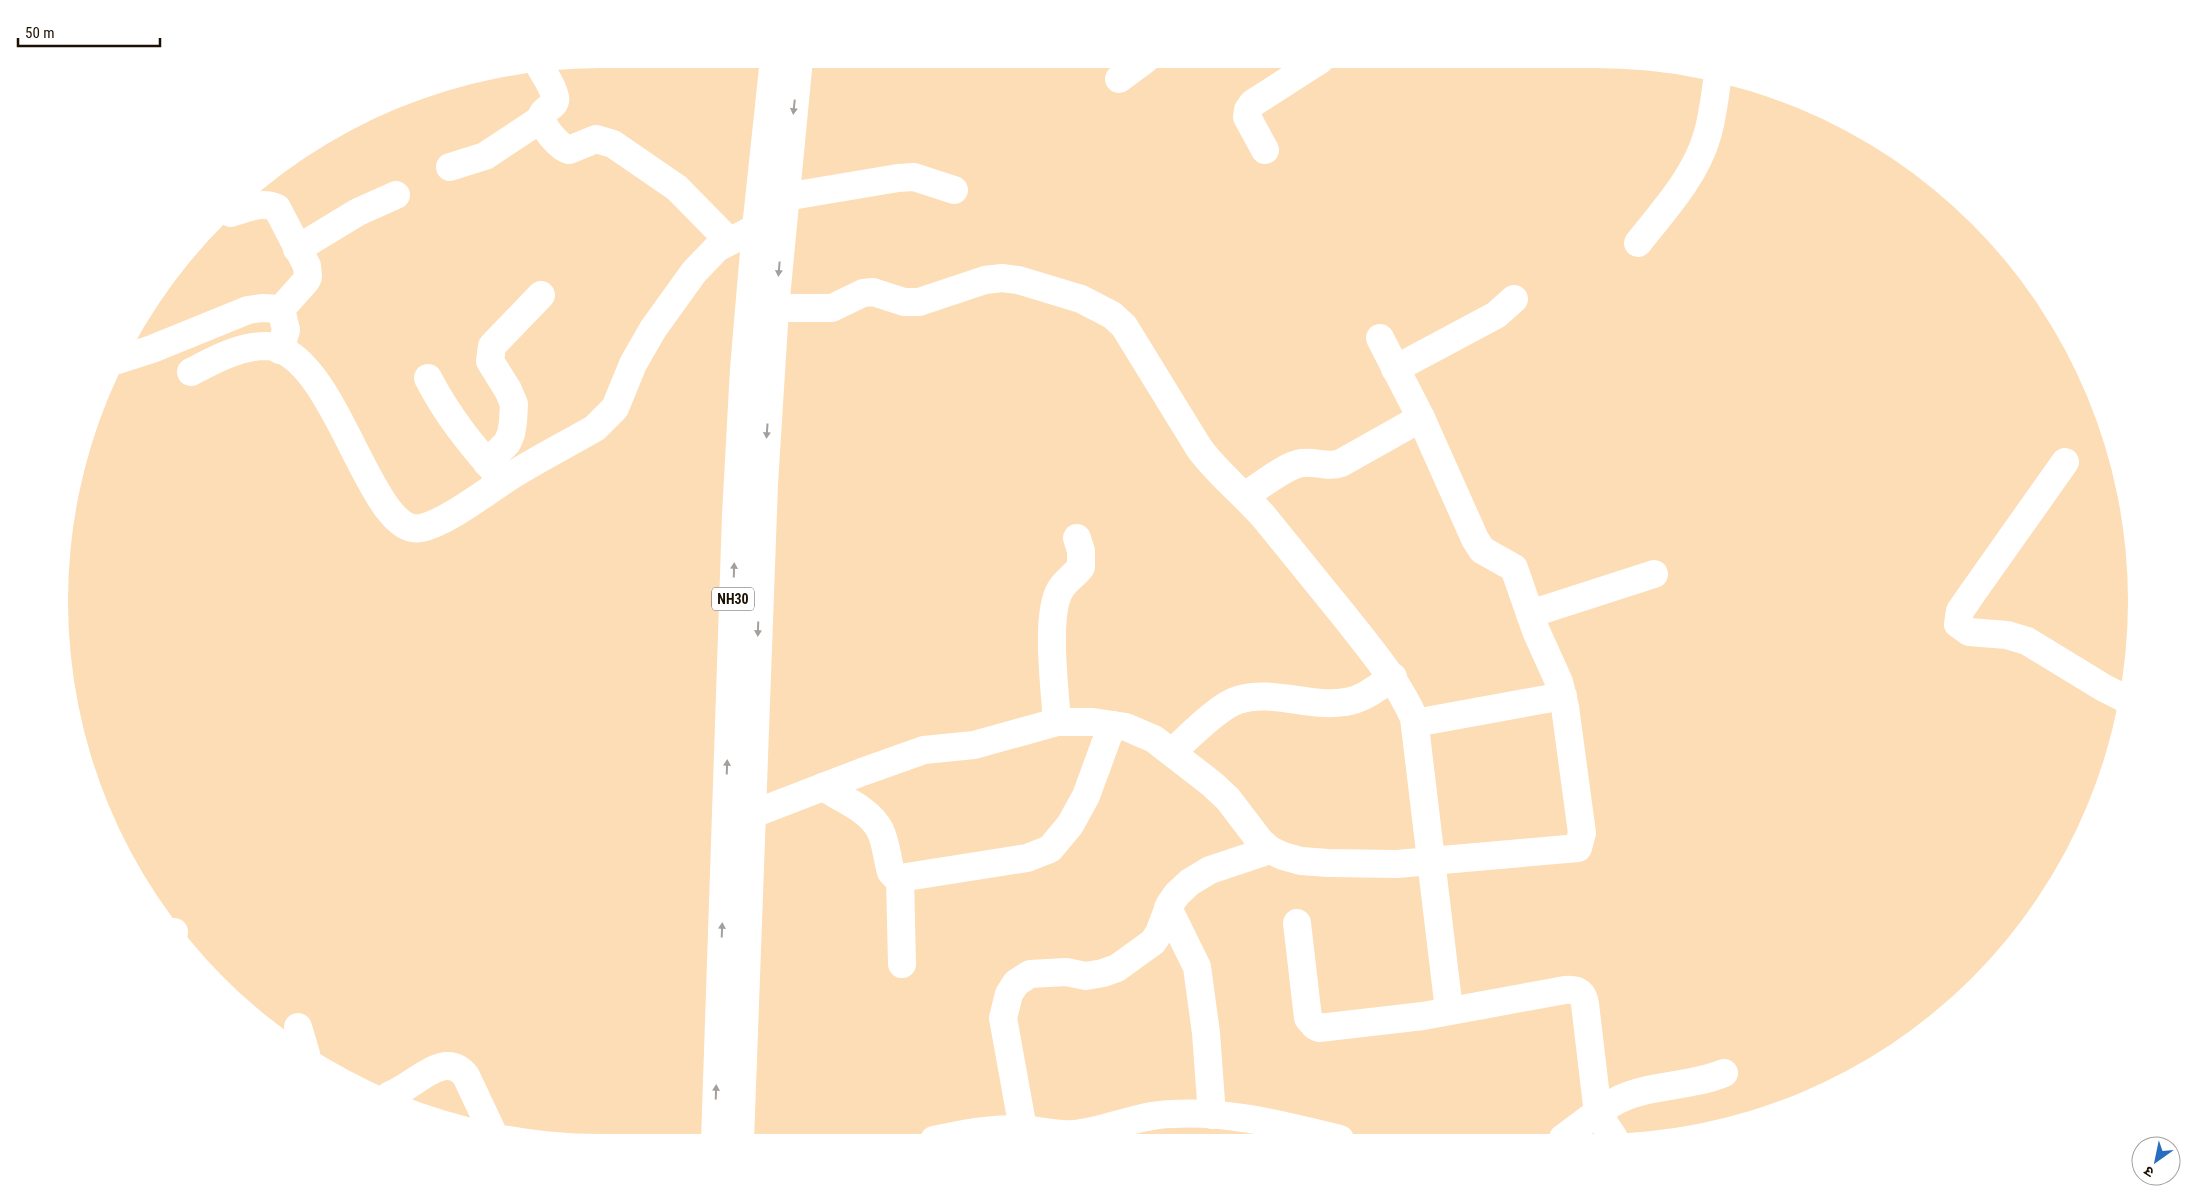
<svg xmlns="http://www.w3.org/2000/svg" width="2196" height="1201" font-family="'Roboto Condensed','Noto Sans Devanagari',sans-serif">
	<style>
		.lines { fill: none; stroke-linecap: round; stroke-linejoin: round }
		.minor { stroke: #fff; stroke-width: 28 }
		.highway { stroke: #fff; stroke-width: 28 }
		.oneway { fill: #a49f9a }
		.labels { text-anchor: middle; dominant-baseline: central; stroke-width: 5; stroke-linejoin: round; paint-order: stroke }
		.shield { fill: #fff; stroke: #5f584f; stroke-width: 1 }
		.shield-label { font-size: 14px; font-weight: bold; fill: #1b1003 }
	</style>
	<rect width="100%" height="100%" fill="#fcddb5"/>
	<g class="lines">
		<g class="minor">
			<path d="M539,65c5,9 14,21 16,32 2,10 -10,10 -13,18 -3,10 18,33 27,35l27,-11 17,5 64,44 52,53"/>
			<path d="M1119,79l27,-20"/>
			<path d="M1265,150l-18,-33 1,-7 5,-7 67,-43"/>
			<path d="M450,167l35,-11 56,-37"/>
			<path d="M785,197l113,-19 16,-1 40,13"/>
			<path d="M231,213c16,-5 31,-12 46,-5l30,58 1,11 -2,4 -25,28 5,21 -6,20"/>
			<path d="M1638,243c26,-33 57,-66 69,-107 6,-20 8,-41 11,-62"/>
			<path d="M297,249l61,-37 38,-17"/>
			<path d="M775,308h57l31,-15 10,-1 31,10h15l66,-22 17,-2 16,2 63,19 31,16 12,11 75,122c19,26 44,45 65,69 27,33 54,67 82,101 25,32 51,62 68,100l35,292"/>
			<path d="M118,360l34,-11 96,-39 14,-2 19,1"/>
			<path d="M1395,369l101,-54 18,-16"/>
			<path d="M191,372c23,-12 48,-26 75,-26 70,2 103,193 155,182 24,-5 61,-33 82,-47 29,-19 61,-35 92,-53l20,-20 18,-44 20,-35 41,-57 23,-24 39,-20"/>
			<path d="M428,378c19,37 43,67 71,98"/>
			<path d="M2065,462l-94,133 -11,16 -2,13 11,8 38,3 20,6 77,47 22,11"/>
			<path d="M487,463l20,-20 4,-9 2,-12 1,-18 -6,-14 -18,-29 2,-15 49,-51"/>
			<path d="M1245,496c15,-10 41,-31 57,-33 14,-2 25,5 39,0l80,-45"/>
			<path d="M1530,614l124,-40"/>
			<path d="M1057,722c-2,-32 -12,-106 3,-132 5,-9 15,-15 21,-23v-16l-4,-13"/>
			<path d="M1415,723l148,-27"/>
			<path d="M1172,752c16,-14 46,-46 66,-52 35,-11 72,8 107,2 18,-2 33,-15 48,-25"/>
			<path d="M823,787c19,12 46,22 57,43 6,12 7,28 11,42l4,4 5,2 127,-20 23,-9 20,-24 16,-29 26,-71"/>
			<path d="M753,814l109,-42 62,-22 50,-5 83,-23h36l33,5 28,12 58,45 16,15 32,42 10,9 13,6 18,5 27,2 69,1 181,-16 4,-15 -17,-126 -6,-25 -23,-51 -22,-63 -32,-18 -7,-11 -54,-121 -41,-80"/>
			<path d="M900,878l2,86"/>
			<path d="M1168,908l29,59 9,66 6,82"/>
			<path d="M1297,923l11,95 7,8 4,2 104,-12 142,-26c12,-1 18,2 20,14l13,110 16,24"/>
			<path d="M174,932v1"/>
			<path d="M298,1027l8,27"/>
			<path d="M390,1095c24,-8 54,-47 76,-19l25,53"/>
			<path d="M1023,1129l-20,-111 6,-24 7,-11 14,-9 36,-2 20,4 17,-3 14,-5 36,-26 6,-9 11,-29 7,-10 13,-12 20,-12 60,-20"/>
			<path d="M1563,1138c18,-13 37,-29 57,-39 32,-15 71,-12 104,-26"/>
			<path d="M934,1140c29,-6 57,-12 87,-11 18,1 35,7 53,5 32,-3 63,-19 97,-20 56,-4 115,12 169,25"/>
		</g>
		<g class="highway">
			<path d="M715,1141l21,-626 8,-146 12,-141 18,-169"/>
			<path d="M740,1141l24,-657 11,-176 24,-249"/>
		</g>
	</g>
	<defs><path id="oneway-solid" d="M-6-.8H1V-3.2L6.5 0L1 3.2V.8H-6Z" transform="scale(1.25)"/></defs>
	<g class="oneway">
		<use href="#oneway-solid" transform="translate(794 107) rotate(96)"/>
		<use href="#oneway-solid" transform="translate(779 269) rotate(95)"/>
		<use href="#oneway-solid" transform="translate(767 431) rotate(94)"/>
		<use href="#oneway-solid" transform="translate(734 570) rotate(-88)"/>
		<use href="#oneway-solid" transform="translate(758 629) rotate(92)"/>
		<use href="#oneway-solid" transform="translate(727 767) rotate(-88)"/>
		<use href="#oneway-solid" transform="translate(722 930) rotate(-88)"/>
		<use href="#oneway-solid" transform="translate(716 1092) rotate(-88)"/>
	</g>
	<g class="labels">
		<rect class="shield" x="712" y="587.5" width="42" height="23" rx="4"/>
		<g class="shield-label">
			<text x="733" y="599">NH30</text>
		</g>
	</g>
	<path d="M0 0H2196V1201H0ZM601 68H1595A533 533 0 0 1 2128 601V601A533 533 0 0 1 1595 1134H601A533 533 0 0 1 68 601V601A533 533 0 0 1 601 68Z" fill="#fff" fill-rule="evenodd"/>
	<g transform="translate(2156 1161) rotate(213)"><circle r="24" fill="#ffffff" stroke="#a49f9a"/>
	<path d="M0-4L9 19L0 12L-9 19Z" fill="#276ebe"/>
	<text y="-8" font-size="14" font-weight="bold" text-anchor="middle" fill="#1b1003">उ</text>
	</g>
	<path d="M18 38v8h142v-8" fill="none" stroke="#1b1003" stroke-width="2.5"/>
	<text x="25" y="38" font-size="15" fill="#1b1003" stroke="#ffffff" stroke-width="4" paint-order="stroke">50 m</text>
</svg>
